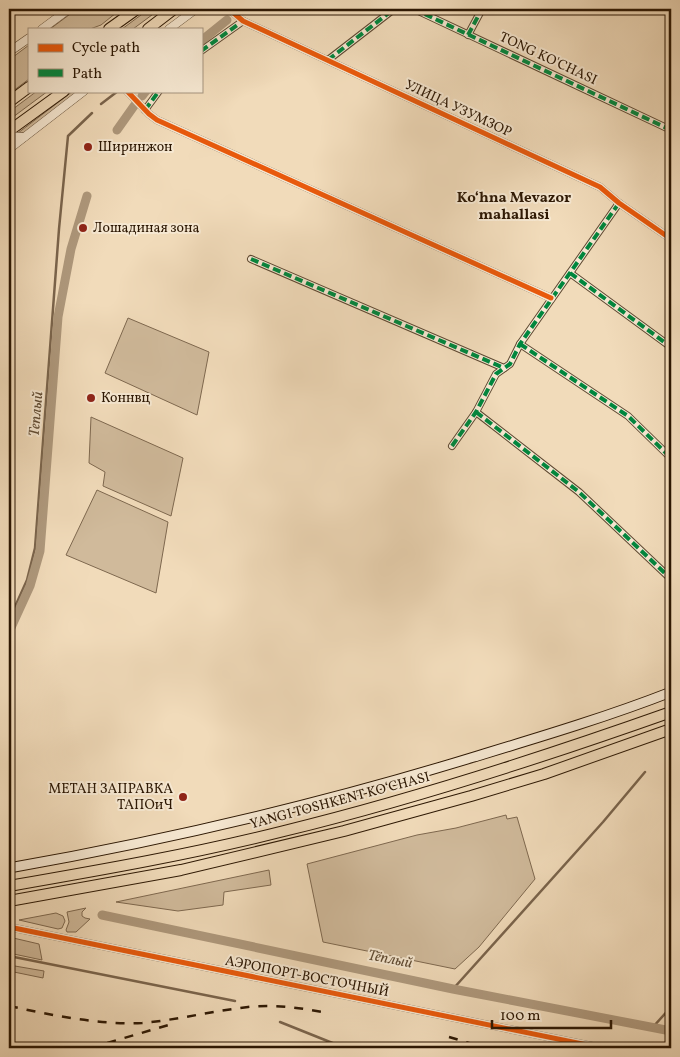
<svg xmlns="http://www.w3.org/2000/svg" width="680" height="1057" font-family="Vollkorn,serif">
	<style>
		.green { fill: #d0ba9b; stroke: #7e684f }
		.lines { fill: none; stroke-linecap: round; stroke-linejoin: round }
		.stream { stroke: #7a644c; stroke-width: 2.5 }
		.canal { stroke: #ae987c; stroke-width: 9 }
		.minor-casing { stroke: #5d4831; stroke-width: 8 }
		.tertiary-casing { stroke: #5d4831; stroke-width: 9 }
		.secondary-casing { stroke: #2c1703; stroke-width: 11 }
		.trunk-casing { stroke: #2c1703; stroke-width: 12 }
		.minor { stroke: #f6e8d2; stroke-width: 6 }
		.tertiary { stroke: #f6e8d2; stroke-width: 8 }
		.secondary { stroke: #f6e8d2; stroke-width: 9 }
		.trunk { stroke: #f1dbba; stroke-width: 10 }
		.rail { stroke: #2c1703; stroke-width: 2.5; stroke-dasharray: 9 9; stroke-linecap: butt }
		.quiet { stroke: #00873e; stroke-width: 4; stroke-dasharray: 8 4; stroke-linecap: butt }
		.cycleway-casing { stroke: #f6e8d2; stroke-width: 8 }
		.cycleway { stroke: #e8590c; stroke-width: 5 }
		.poi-dot { fill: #8f2418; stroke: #f6e8d2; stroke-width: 2 }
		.labels { text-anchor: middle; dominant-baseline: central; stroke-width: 4; stroke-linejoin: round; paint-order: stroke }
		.street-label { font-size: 14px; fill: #2c1703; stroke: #f6e8d2 }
		.poi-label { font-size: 14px; fill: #2c1703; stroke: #f6e8d2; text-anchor: start }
		.neighbourhood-label { font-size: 15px; font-weight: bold; fill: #2c1703; stroke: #f6e8d2 }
		.water-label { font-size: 15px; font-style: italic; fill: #604b33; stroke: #f6e8d2 }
	</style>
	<rect width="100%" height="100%" fill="#f1dbba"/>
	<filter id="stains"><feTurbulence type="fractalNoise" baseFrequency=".004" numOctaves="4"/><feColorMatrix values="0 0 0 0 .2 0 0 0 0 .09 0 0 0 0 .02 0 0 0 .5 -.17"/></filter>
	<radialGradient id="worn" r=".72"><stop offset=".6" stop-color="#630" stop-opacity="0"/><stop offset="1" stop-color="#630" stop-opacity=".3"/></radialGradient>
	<g class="green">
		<path d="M77,9h44l-20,16 -11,4h-40z"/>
		<path d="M149,9h11l-27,20h-11z"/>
		<path d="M29,45v34l-20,15v-34z"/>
		<path d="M37,91h11l-39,29v-8z"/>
		<path d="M73,91h9l-56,42h-8z"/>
		<path d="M128,318l81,34 -12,63 -92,-42z"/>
		<path d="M91,417l92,41 -12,58 -68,-30 2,-14 -16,-9z"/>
		<path d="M97,490l71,32 -12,71 -90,-38z"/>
		<path d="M506,815l1,4 10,-2 18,62 -56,68 -24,22 -132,-27 -16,-78 110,-29 39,-7z"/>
		<path d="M269,870l2,15 -47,7 -1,13 -45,6 -62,-9z"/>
		<path d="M86,908l-4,4v4l3,2 5,1 -14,13h-9l-1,-2 3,-8 -2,-10z"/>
		<path d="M56,913l7,3 2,5 -3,7 -4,1 -39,-9z"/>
		<path d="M9,937l30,7 3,16 -33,-7z"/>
		<path d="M9,965l35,6 -1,7 -34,-7z"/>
	</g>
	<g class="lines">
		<g class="stream">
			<path d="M101,104l17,-13"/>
			<path d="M9,620l18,-40 8,-32 24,-319 9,-93 24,-23"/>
			<path d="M9,956l226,45"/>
			<path d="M453,989l150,-167 42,-50"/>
			<path d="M280,1022l65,26"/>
			<path d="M653,1027l18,-20"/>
		</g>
		<g class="canal">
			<path d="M201,41l26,-21"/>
			<path d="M142,96l4,-5"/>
			<path d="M117,130l17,-24"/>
			<path d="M9,632l21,-46 10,-35 18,-234 13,-68 16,-53"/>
			<path d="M102,915l351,74 218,42"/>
		</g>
		<defs>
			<g id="minor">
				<path d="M229,9l14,12 357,166 19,16 52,36"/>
				<path d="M414,9l257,121"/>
				<path d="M468,35l14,-26"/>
				<path d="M201,51l42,-30"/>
				<path d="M328,60l66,-51"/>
				<path d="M127,91l22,23 8,6 394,178"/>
				<path d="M145,110l14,-19"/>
				<path d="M251,259l253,109"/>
				<path d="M570,273l101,74"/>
				<path d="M520,344l108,72 43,42"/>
				<path d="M476,412l103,80 92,87"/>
				<path d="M452,446l24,-34 20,-38 14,-10 10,-20 99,-141"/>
				<path d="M9,927l593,121"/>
			</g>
			<g id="tertiary">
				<path d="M42,29l27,-20"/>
				<path d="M169,29l27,-20"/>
				<path d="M9,52l20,-14"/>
				<path d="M9,136l15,1"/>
				<path d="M9,149l75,-58"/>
			</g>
			<path id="secondary" d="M9,868c158,-28 312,-64 465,-111 66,-20 133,-40 197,-65"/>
			<g id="trunk">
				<path d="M109,29l28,-20"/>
				<path d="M148,29l26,-20"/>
				<path d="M9,102l20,-15"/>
				<path d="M9,131l55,-40"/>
				<path d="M9,886c92,-16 184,-32 275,-55 131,-32 260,-74 387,-119"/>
				<path d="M9,901l172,-31 163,-39 127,-35 73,-22 127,-45"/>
			</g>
		</defs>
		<use href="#minor" class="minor-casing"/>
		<use href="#tertiary" class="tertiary-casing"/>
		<use href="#secondary" class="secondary-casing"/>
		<use href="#trunk" class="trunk-casing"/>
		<use href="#minor" class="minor"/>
		<use href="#tertiary" class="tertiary"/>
		<use href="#secondary" class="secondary"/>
		<use href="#trunk" class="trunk"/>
		<g class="rail">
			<path d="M9,1006c43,9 88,19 133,17 35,-3 70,-12 106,-16 27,-3 53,1 80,6"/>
			<path d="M449,1037l37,11"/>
			<path d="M90,1048l82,-24"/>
		</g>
		<g class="quiet">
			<path d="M414,9l257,121"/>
			<path d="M468,35l14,-26"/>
			<path d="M201,51l42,-30"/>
			<path d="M328,60l66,-51"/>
			<path d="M145,110l14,-19"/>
			<path d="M251,259l253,109"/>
			<path d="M570,273l101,74"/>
			<path d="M520,344l108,72 43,42"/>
			<path d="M476,412l103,80 92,87"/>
			<path d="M452,446l24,-34 20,-38 14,-10 10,-20 99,-141"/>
		</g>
		<defs>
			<g id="cycleway">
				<path d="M229,9l14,12 357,166 19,16 52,36"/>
				<path d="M127,91l22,23 8,6 394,178"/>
				<path d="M9,927l593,121"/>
			</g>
		</defs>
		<use href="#cycleway" class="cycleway-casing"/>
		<use href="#cycleway" class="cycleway"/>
	</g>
	<g class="poi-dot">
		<circle cx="88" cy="147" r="5"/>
		<circle cx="83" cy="228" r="5"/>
		<circle cx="91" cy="398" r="5"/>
		<circle cx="183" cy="797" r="5"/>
	</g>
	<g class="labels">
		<g class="street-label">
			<text transform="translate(548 59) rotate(25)">TONG KO'CHASI</text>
			<text transform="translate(458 109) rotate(25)">УЛИЦА УЗУМЗОР</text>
			<text transform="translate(340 801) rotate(-15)">YANGI TOSHKENT KO‘CHASI</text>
			<text transform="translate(307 977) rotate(11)">АЭРОПОРТ-ВОСТОЧНЫЙ</text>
		</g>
		<g class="poi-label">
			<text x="98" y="147">Ширинжон</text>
			<text x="93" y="228">Лошадиная зона</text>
			<text x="101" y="398">Коннвц</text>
			<text x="173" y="789" text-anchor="end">МЕТАН ЗАПРАВКА<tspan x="173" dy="16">ТАПОиЧ</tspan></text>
		</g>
		<g class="neighbourhood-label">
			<text x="514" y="198">Koʻhna Mevazor<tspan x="514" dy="17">mahallasi</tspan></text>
		</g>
		<g class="water-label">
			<text transform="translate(37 414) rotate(-85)">Теплый</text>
			<text transform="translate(390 960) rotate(11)">Тёплый</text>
		</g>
	</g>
	<rect width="680" height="1057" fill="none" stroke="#f1dbba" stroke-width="30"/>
	<rect x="10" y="10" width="660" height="1037" fill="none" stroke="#2c1703" stroke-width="2.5"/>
	<rect x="15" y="15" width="650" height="1027" fill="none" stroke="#2c1703"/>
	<rect x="28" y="28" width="175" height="65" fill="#f6e8d2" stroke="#a5947f"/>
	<rect x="38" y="44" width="25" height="8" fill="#e8590c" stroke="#a5947f"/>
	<text x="72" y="52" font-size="15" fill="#2c1703">Cycle path</text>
	<rect x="38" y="69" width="25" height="8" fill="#00873e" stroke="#a5947f"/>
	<text x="72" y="78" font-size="15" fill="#2c1703">Path</text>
	<path d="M492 1020v8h119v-8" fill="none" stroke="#2c1703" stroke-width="2.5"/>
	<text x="500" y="1020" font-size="15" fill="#2c1703" stroke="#f6e8d2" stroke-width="4" paint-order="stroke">100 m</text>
	<rect width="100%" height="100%" filter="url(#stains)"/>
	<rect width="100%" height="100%" fill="url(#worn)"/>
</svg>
